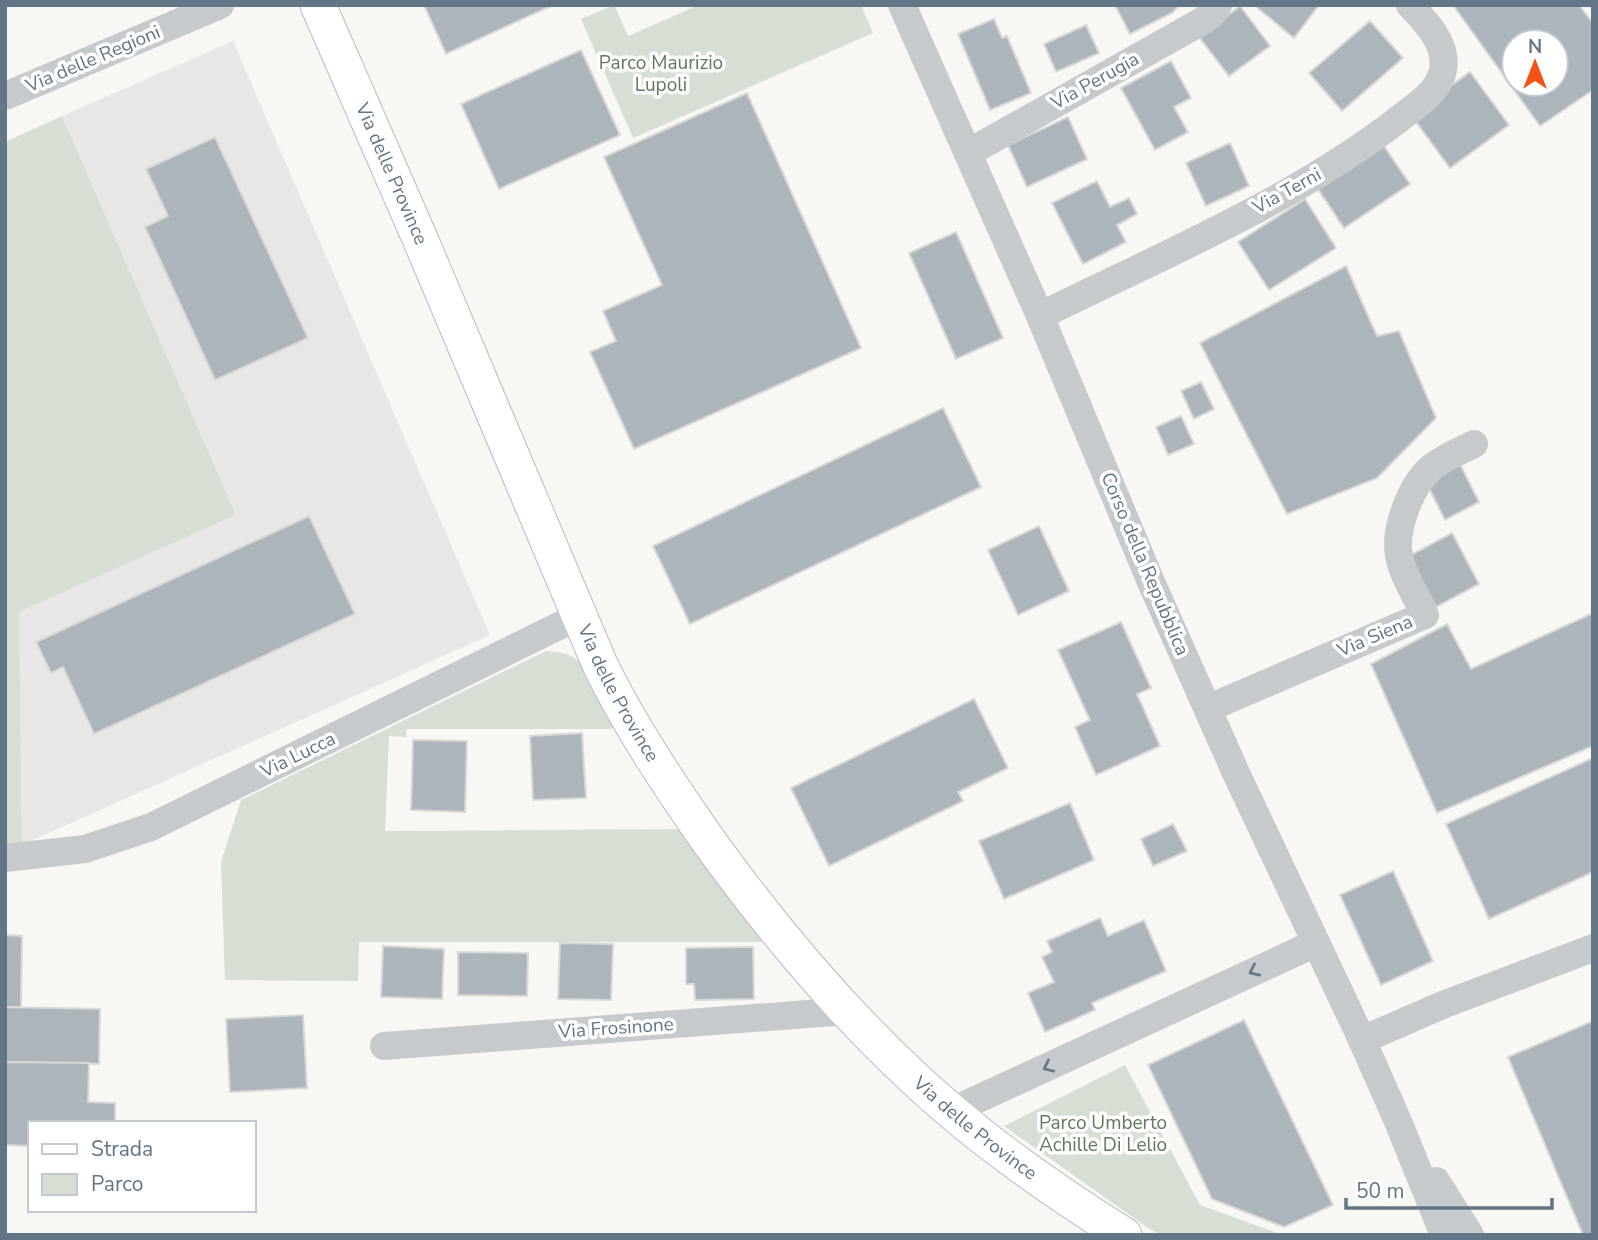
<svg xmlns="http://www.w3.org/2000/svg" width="1598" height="1240" font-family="'Nunito Sans',sans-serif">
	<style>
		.built { fill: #e7e8e6 }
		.green { fill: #d7dfd4 }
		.building { fill: #acb5bb; stroke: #d8d8d6; stroke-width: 2; fill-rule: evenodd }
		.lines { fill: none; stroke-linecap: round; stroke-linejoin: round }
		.major-casing { stroke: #b9bdc1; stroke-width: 37 }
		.minor { stroke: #c6cacd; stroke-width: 28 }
		.major { stroke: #fff; stroke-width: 35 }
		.oneway { stroke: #687a8a }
		.labels { text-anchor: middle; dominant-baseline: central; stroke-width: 7; stroke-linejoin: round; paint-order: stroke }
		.street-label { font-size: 19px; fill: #637687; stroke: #fff }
		.park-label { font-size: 19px; fill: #63785e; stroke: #fff }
	</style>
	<rect width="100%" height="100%" fill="#f7f7f3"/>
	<path class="built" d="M233,41l257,594 -468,210 -3,-233 217,-97 -174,-399z"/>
	<g class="green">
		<path d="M614,5l14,31 71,-31h162l12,28 -240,105 -52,-119z"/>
		<path d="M62,116l174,399 -217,97 3,233 -17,-1v-702z"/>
		<path d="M546,651c14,1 24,2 35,12l36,63 -7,3h-203l-1,8 -17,-1 -4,95 296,-2 86,113h-408l-1,39 -133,-1 -4,-118 20,-62z"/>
		<path d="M1125,1065l75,140 83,30h-121l-14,-7 -144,-102z"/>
	</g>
	<g class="building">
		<path d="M424,5h129l-107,49z"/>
		<path d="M1115,5h65l-8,8 -42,21z"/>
		<path d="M1254,5h65l-25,33z"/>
		<path d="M1453,5h126l14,18v67l-53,36zM1514,42h42v42h-42z"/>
		<path d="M1240,6l30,40 -41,30 -30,-39z"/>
		<path d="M994,19l8,19 5,-2 24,57 -41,17 -32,-76z"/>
		<path d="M1370,21l33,37 -61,53 -33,-38z"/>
		<path d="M1086,25l13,28 -43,19 -12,-28z"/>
		<path d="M581,50l39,85 -121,54 -38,-85z"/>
		<path d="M1171,61l20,37 -17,9 14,25 -33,18 -34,-62z"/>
		<path d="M1470,72l39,53 -59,43 -39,-53z"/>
		<path d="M747,93l114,255 -227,101 -44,-97 26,-11 -13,-30 59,-26 -58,-128z"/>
		<path d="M1068,117l19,42 -60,28 -19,-42z"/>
		<path d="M215,137l93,201 -93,42 -70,-153 23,-11 -22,-47z"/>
		<path d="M1381,142l29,42 -66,44 -28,-42z"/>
		<path d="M1230,143l19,43 -43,20 -20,-43z"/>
		<path d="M1097,181l13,26 19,-9 8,16 -20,11 9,17 -43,22 -31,-61z"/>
		<path d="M1305,199l31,49 -67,42 -31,-48z"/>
		<path d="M956,232l47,106 -47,21 -47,-106z"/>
		<path d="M1346,266l31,70 22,-5 37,87 -59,60 -90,36 -87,-171z"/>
		<path d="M1201,382l13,27 -20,10 -13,-28z"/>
		<path d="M943,408l38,79 -291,137 -37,-78z"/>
		<path d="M1181,416l13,28 -26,11 -12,-28z"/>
		<path d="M1460,464l19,38 -34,18 -19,-38z"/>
		<path d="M309,516l46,98 -261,120 -31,-67 -12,6 -15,-31z"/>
		<path d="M1039,526l30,65 -51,24 -30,-65z"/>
		<path d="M1452,533l27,51 -43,23 -27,-51z"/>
		<path d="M1593,613v133l-156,67 -66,-149 76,-40 24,45z"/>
		<path d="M1121,622l30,66 -14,6 23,52 -64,29 -21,-48 15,-7 -32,-70z"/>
		<path d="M974,699l34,69 -50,24 5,9 -134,65 -38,-78z"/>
		<path d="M582,733l4,65 -53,2 -3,-64z"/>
		<path d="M413,740l54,1 -2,71 -54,-2z"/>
		<path d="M1593,758v114l-104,47 -43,-95z"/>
		<path d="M1070,803l24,57 -90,39 -25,-58z"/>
		<path d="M1173,824l14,27 -34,15 -12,-27z"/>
		<path d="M1393,871l40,90 -52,24 -41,-90z"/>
		<path d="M1100,918l8,18 36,-16 22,51 -74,32 3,7 -50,22 -17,-39 26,-11 -12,-25 10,-5 -5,-11z"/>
		<path d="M5,935l17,1 -1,71h-16z"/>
		<path d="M560,943l53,1 -2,56 -53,-1z"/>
		<path d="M383,946l61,3 -2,50 -61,-2z"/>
		<path d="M753,947l1,52 -59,1 -1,-16h-8v-36z"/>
		<path d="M458,952l70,1 -1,43 -69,-1z"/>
		<path d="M5,1007l95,2 -1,55 -94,-2z"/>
		<path d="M303,1015l4,73 -77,4 -4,-73z"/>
		<path d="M1244,1020l89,185 -49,22 -72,-28 -64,-134z"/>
		<path d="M1593,1021v214h-10l-75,-178z"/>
		<path d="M5,1062l84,1 -1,39 27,1v20h-85v23l-25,-1z"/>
	</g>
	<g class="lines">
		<defs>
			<g id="major">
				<path id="s1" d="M318,5l103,236 180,426c31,62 69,119 109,176 78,108 168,212 274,295 45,35 92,67 140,97"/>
			</g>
		</defs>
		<use href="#major" class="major-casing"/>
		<g class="minor">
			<path d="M902,5l138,311 111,266 85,191 126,267 35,79 47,116"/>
			<path d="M5,96l215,-91"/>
			<path d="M968,153l236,-133 10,-8 4,-7"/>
			<path d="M1040,316c123,-61 254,-115 363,-200 14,-11 34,-24 39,-42 8,-28 -15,-51 -32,-69"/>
			<path d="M1209,708l216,-93c-9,-19 -22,-39 -26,-59 -5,-27 12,-71 32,-88 12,-10 29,-17 43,-24"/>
			<path d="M5,858l80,-9 66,-22 428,-211"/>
			<path d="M1362,1040l83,-36 148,-56"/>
			<path d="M384,1046l463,-35"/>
			<path d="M952,1111l364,-168"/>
			<path d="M1436,1181l34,54"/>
		</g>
		<use href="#major" class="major"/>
	</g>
	<defs><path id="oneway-chevron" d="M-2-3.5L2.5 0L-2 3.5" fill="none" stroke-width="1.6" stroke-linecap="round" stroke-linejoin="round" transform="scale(1.75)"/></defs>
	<g class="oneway">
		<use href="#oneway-chevron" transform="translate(1254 971) rotate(155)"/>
		<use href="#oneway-chevron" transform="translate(1048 1067) rotate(155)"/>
	</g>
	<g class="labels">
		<g class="street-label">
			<text transform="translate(93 59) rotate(-23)">Via delle Regioni</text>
			<text transform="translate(1095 81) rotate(-29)">Via Perugia</text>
			<text stroke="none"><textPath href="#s1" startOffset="184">Via delle Province</textPath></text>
			<text transform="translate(1287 191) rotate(-29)">Via Terni</text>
			<text transform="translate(1145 564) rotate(67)">Corso della Repubblica</text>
			<text transform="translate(1375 636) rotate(-23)">Via Siena</text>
			<text stroke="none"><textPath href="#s1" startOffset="751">Via delle Province</textPath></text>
			<text transform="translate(298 755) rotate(-26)">Via Lucca</text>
			<text transform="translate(616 1028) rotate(-4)">Via Frosinone</text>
			<text stroke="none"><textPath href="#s1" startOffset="1318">Via delle Province</textPath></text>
		</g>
		<g class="park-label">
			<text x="661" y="63">Parco Maurizio<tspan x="661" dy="22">Lupoli</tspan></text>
			<text x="1103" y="1123">Parco Umberto<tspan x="1103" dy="22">Achille Di Lelio</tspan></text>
		</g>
	</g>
	<rect width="1598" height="1240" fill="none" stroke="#637687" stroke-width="14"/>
	<rect x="28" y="1121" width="228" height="91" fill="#ffffff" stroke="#c1c8cf" stroke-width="2"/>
	<rect x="42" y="1144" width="35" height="10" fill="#ffffff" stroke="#c1c8cf" stroke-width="2"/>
	<text x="91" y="1156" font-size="21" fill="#637687">Strada</text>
	<rect x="42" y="1174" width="35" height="21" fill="#d7dfd4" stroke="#c1c8cf" stroke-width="2"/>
	<text x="91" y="1191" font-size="21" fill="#637687">Parco</text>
	<g transform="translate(1535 63)"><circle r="33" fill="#ffffff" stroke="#c1c8cf" stroke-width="2"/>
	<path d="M0-5L12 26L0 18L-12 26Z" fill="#f35217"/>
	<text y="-10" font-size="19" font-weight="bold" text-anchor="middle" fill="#637687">N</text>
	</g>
	<path d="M1346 1198v10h206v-10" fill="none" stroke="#637687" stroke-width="3.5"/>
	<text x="1356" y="1198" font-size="21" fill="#637687" stroke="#ffffff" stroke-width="5" paint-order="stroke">50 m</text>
</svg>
